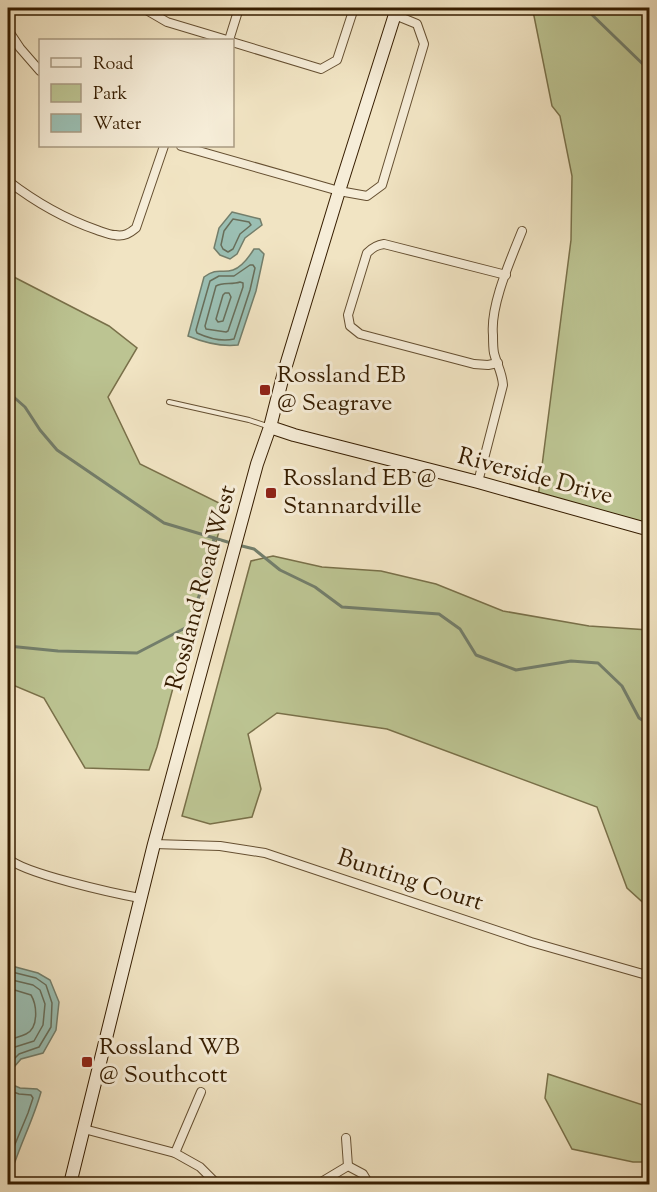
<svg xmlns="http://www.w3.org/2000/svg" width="657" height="1192" font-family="'Sorts Mill Goudy',serif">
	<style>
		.green { fill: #bcc492; stroke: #797049; stroke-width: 1.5 }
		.water { fill: #9bbfb3; stroke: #737e6b; stroke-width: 1.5 }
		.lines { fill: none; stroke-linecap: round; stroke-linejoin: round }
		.shore { stroke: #686e5a; stroke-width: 1.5 }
		.stream { stroke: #737e6b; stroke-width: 3 }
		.lane-casing { stroke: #654f31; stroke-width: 6 }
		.street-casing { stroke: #654f31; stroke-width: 10 }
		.secondary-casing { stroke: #361d00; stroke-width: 14 }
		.lane { stroke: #f6edd8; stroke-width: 4 }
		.street { stroke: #f6edd8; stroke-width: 8 }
		.secondary { stroke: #f6edd8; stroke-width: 12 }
		.poi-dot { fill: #8f2418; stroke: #f6edd8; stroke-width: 2 }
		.labels { text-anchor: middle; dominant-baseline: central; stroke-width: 6; stroke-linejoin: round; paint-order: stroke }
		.poi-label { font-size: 24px; fill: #361d00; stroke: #f6edd8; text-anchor: start }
		.street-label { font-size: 24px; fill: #361d00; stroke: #f6edd8 }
	</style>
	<rect width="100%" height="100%" fill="#f1e4c3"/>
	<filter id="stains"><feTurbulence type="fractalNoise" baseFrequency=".00333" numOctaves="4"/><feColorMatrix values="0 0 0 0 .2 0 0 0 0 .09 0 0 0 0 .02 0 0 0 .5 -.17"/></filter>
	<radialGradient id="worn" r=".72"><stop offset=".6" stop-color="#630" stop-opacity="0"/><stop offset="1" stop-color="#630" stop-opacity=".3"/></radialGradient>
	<g class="green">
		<path d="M531,8h118v517l-111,-28 33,-257 1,-64 -12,-60 -8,-10 -18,-90z"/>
		<path d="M8,274l101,52 28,22 -29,49 32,67 79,39 2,22 -38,126 -26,96 -8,23 -64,-2 -41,-70 -36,-15z"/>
		<path d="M273,556l49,11 59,4 55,13 67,27 86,15 60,4v278l-22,-20 -30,-81 -210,-78 -110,-16 -29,21 13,55 -9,28 -42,7 -28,-8 69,-255z"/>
		<path d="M548,1074l101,33v55h-16l-61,-13 -27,-51z"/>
	</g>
	<g class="water">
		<path d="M232,212l28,7 2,6 -17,13 -8,16 -7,5 -10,-4 -6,-7 5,-20z"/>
		<path d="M254,249h5l5,5 -8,37 -18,54c-18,2 -33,-2 -50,-9l16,-59c14,-10 17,-3 29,-7 9,-3 16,-13 21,-21z"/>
		<path d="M8,965l30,8 12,7 9,22 -3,28 -13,23 -22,6 -7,8 -6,2z"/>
		<path d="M8,1083l12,5 17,1 4,3c-9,32 -25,60 -33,92z"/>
	</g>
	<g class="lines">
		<g class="shore">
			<path d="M233,219l16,3 2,3 -11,9 -7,15 -5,3 -5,-3 -2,-4 3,-14z"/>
			<path d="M250,265h3l2,3 -5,22 -16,49c-12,3 -26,-1 -37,-6l-1,-3 14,-49 9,-5h15z"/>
			<path d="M240,282l3,1v4l-15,44 -2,1 -20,-3 -1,-3 11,-40c7,-4 16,-1 24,-4z"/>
			<path d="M225,293h4l2,4 -8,24 -5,1 -2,-3 7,-24z"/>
			<path d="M8,971l28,7 10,7 6,18 -1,24 -12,20 -20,7 -8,8 -3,1"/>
			<path d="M8,979l25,6 7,5 5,14 -2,21 -9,16 -19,6 -7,7"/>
			<path d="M8,988l23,7c6,10 8,33 -5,39 -6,3 -13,4 -18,7"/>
			<path d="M8,1090l11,4 12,1 2,3 -5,15 -20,48"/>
		</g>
		<g class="stream">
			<path d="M585,8l65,63"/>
			<path d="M8,392l17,15 15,23 17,20 107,73 67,20"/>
			<path d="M238,545l16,4 26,21 35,17 27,20 97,7 21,15 16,26 40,15 55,-9 27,2 24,23 17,32 11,7"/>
			<path d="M8,646l50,5 79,2 52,-27c9,-28 21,-58 25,-88"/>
		</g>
		<defs>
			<path id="lane" d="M169,402l80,18 18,6"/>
			<g id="street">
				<path d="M143,8l24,14 60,18"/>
				<path d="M8,30l12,18 20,23"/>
				<path d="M229,40l10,-32"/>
				<path d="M232,42l89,27 16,-9 17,-52"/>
				<path d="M181,146l158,45 28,5 15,-11 42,-141 -7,-20 -22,-9"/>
				<path d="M8,181c26,20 57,38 89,49 6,2 12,5 18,5 9,2 15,-2 21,-7l28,-82"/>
				<path d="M498,363l-10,2 -14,-1 -114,-30 -10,-8 -2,-11 19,-62c6,-6 10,-8 17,-9l122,31"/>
				<path d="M478,482l25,-97c-1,-13 -6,-20 -9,-32 -1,-5 -1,-12 -1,-18 -3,-30 18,-76 29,-104"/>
				<path d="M154,844l66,2 45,7 266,89 119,34"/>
				<path d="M8,858c13,15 109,36 132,40"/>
				<path d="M84,1129l91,24 25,14 17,17"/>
				<path d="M346,1138l2,28"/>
				<path d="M175,1153l26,-61"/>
				<path d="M318,1184l30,-18 15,8 6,10"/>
			</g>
			<g id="secondary">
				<path d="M270,427l24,8 184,47 172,48"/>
				<path d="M70,1184l84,-340 103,-380 13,-37 14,-55 55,-181 58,-183"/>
			</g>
		</defs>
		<use href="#lane" class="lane-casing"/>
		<use href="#street" class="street-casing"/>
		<use href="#secondary" class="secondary-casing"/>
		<use href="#lane" class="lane"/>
		<use href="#street" class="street"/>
		<use href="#secondary" class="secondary"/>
	</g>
	<g class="poi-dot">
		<rect x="259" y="384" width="12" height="12" rx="3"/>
		<rect x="265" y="487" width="12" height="12" rx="3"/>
		<rect x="81" y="1056" width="12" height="12" rx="3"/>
	</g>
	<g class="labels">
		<g class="poi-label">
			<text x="277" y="376">Rossland EB<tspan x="277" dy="28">@ Seagrave</tspan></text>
			<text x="283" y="479">Rossland EB @<tspan x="283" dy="28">Stannardville</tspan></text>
			<text x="99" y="1048">Rossland WB<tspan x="99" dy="28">@ Southcott</tspan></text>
		</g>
		<g class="street-label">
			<text transform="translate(535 477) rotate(15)">Riverside Drive</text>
			<text transform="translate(202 588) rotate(-75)">Rossland Road West</text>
			<text transform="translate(410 881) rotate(18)">Bunting Court</text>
		</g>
	</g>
	<rect width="657" height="1192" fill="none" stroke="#f1e4c3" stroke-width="30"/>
	<rect x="9" y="9" width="639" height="1174" fill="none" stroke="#361d00" stroke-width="3"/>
	<rect x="15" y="15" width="627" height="1162" fill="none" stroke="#361d00" stroke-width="1.5"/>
	<rect x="39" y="39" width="195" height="108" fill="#f6edd8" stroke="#a99a82" stroke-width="1.5"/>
	<rect x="51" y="58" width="30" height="9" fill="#f6edd8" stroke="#a99a82" stroke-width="1.5"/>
	<text x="93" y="69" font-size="18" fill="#361d00">Road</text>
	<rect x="51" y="84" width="30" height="18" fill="#bcc492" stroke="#a99a82" stroke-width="1.5"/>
	<text x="93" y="99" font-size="18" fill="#361d00">Park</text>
	<rect x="51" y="114" width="30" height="18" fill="#9bbfb3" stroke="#a99a82" stroke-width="1.5"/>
	<text x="93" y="129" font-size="18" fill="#361d00">Water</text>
	<rect width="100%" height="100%" filter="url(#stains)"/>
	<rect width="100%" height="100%" fill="url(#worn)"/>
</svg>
